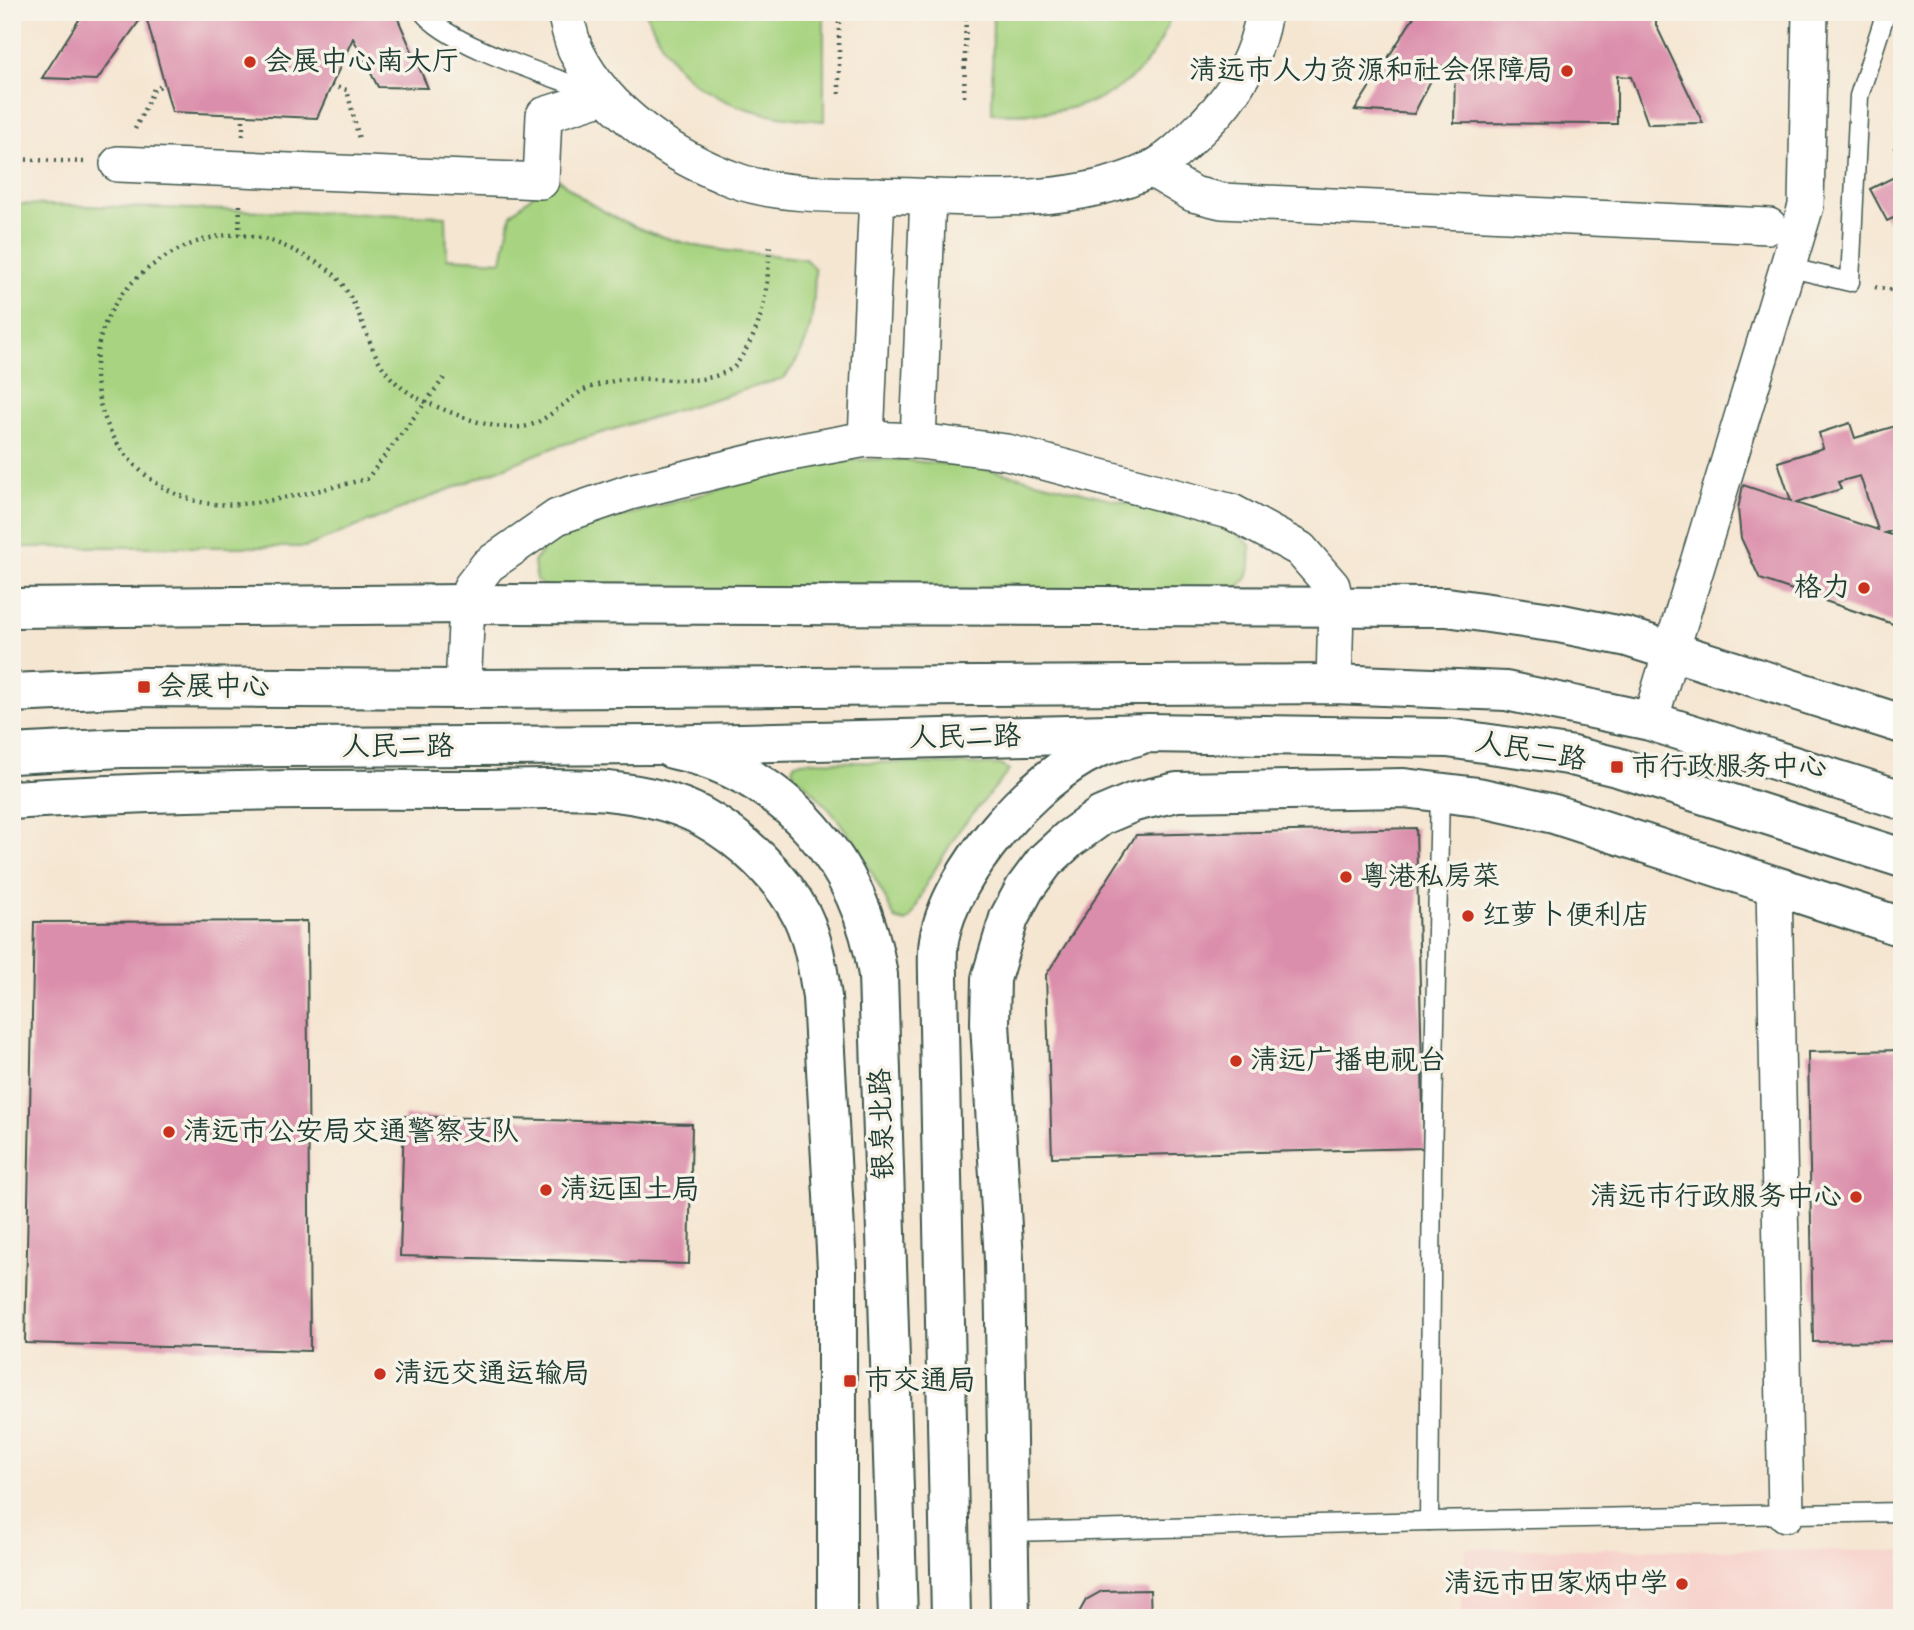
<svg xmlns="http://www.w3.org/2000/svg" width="1914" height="1630" font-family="Mynerve,'LXGW WenKai TC',sans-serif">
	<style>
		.built { fill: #f7d0cb }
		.green { fill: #a8d481; stroke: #64885a; stroke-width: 2 }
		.building { fill: #db8eab; fill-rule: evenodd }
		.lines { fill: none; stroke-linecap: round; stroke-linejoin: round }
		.service-casing { stroke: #3f564c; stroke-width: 21 }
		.minor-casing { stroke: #3f564c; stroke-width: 38 }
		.tertiary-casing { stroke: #3f564c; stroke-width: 42 }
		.secondary-casing { stroke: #3f564c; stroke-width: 42 }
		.primary-casing { stroke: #3f564c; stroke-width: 42 }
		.path { stroke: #3f564c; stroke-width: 4.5; stroke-dasharray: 2 5; stroke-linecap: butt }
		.service { stroke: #fff; stroke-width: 18 }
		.minor { stroke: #fff; stroke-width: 35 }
		.tertiary { stroke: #fff; stroke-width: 38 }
		.secondary { stroke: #fff; stroke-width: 38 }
		.primary { stroke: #fff; stroke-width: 38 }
		.poi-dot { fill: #c8321e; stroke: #f7f3e8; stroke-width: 2.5 }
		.labels { text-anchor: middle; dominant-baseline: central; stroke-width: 7; stroke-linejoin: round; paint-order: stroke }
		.poi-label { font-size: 28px; fill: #1f3d34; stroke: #f7f3e8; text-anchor: start }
		.street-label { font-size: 28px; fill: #1f3d34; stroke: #f7f3e8 }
	</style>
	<rect width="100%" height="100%" fill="#f7f3e8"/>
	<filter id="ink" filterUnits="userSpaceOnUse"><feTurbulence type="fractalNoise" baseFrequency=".0143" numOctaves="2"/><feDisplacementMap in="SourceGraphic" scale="14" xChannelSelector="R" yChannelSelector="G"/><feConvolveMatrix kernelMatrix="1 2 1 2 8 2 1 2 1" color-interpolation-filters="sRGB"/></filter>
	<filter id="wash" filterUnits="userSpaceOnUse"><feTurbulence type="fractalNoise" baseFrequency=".00686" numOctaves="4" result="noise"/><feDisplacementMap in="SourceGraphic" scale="28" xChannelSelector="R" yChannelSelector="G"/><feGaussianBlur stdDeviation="1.57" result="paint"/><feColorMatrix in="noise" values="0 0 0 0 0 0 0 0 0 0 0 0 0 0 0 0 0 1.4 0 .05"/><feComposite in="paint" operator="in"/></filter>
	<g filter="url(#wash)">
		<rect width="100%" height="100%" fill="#f5e6d2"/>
		<path class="built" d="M1465,1548l437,3v67h-441z"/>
		<g class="green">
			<path d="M645,12h179v109c-58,-4 -120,-15 -155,-65 -9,-13 -16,-30 -24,-44z"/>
			<path d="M993,12h179c-26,87 -99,106 -180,101z"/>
			<path d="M555,176c37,35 88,58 138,69 36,9 75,8 112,14l10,10c-1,43 -2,75 -31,109l-229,69 -249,100h-294v-343l434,12 1,42 55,3 9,-47z"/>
			<path d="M892,459l85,8 251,60 22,18c1,25 2,35 -21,48l-677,-1 -16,-12 -2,-18 13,-18 40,-18 203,-56 64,-10z"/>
			<path d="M810,761l191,4 8,6 -49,58 -34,55 -14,33 -6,5 -11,-3c-27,-58 -52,-103 -101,-145l-2,-6 3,-5z"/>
		</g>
		<g id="blocks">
			<g class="building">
				<path d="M84,12h311l33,76 -50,-1 -25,-49 -36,80 -145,-6 -27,-99 -48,67 -55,-2z"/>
				<path d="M1417,12h239v13l47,98 -55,1 -17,-47 -14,-1v48l-163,-1 1,-57h-17l-24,48 -59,-4z"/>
				<path d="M1902,144v18l-8,-14z"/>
				<path d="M1902,173v41l-15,7 -17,-32z"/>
				<path d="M1850,423l5,15 47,-14v103l-17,6 17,5v89l-142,-48 -19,-41 -3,-29 5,-24 48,16 -13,-39 45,-14 -4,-15zM1860,476l18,54 -82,-27 45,-14 -3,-7z"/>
				<path d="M1416,828l8,320 -372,9 -6,-182 90,-140z"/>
				<path d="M307,921l3,430 -285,-8 9,-421z"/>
				<path d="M1902,1050v291l-89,1 -5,-290z"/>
				<path d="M404,1116l288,8 -3,140 -289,-8z"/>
				<path d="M1150,1590l1,28h-75l10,-18 16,-9z"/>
			</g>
		</g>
	</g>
	<g filter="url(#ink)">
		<use href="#blocks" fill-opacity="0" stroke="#3f564c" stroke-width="2"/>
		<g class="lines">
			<defs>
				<g id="service">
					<path d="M423,12c25,34 132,65 173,81"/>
					<path d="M1787,267l63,15 9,-186 27,-84"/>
					<path d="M1429,1521l473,-9"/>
					<path d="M1010,1532l419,-11 3,-358 8,-371"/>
				</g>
				<g id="minor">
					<path d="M565,12c3,13 6,29 12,41 29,59 97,105 158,127 48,18 126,14 179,16 77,3 163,8 235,-26 21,-10 41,-31 57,-47 31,-31 51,-67 58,-111"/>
					<path d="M118,164l423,17 3,-66 60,-19"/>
					<path d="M1151,169l42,25 29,7 547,25"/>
					<path d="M866,439l11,-244"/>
					<path d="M918,441l10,-245"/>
					<path d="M463,689l4,-85 4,-17 17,-22 69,-48 73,-25 155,-38 81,-15 52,2 89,11 225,60 68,37 32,37 4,20 -2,78"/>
					<path d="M1650,721l156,-515 4,-194"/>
					<path d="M1774,884l12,630"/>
				</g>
				<path id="tertiary" d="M12,800c150,-10 300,-11 450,-10 76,1 169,-11 239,26 40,22 80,59 101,100 12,25 16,54 20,81l15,271v350"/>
				<g id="secondary">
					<path d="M12,608l455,-4 980,3 111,16 69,14 275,87"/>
					<path d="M672,749c114,24 189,113 206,226l20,643"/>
					<path d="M951,1618l-13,-640c0,-12 -1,-26 1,-38 11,-67 95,-163 157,-191 13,-6 28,-9 41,-13"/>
					<path d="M1010,1618l-6,-357 -14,-238 1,-44 18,-61 16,-30 20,-27 24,-22 32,-23 33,-14 43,-10 227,-4 74,9 76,17 348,113"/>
				</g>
				<g id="primary">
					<path d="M12,693l132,-6 319,2 871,-5 172,7 144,30 252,79"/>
					<path d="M12,754l109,-6 535,-3 493,-12 299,5 120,17 49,12 285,91"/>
				</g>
			</defs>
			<use href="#service" class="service-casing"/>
			<use href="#minor" class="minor-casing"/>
			<use href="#tertiary" class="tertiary-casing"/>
			<use href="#secondary" class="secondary-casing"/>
			<use href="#primary" class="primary-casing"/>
			<g class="path">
				<path d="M331,86l16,4 12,49"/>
				<path d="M839,94v-82"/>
				<path d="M964,97l2,-85"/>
				<path d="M135,129l19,-40 10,-4"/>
				<path d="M243,136v-21"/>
				<path d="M12,159l73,3"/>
				<path d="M239,235l1,-31"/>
				<path d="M1875,287l27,5"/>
				<path d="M444,378l-77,101c-46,10 -121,33 -166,23 -90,-20 -136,-127 -82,-204 25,-35 79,-66 123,-63 22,2 42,10 61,20 13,7 28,14 37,26 36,49 23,93 88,122 29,12 62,27 93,24 21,-1 44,-26 61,-36 9,-5 21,-7 31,-10 38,-8 87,10 121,-14 4,-4 8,-11 11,-16 21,-34 22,-66 25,-105"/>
			</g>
			<use href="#service" class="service"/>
			<use href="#minor" class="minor"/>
			<use href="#tertiary" class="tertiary"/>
			<use href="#secondary" class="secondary"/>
			<use href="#primary" class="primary"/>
		</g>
	</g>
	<g class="poi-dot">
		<circle cx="250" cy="62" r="7"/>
		<circle cx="1567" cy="71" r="7"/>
		<circle cx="1864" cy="588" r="7"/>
		<rect x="137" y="680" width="14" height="14" rx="3.5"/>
		<rect x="1610" y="760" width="14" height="14" rx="3.5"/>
		<circle cx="1346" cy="877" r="7"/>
		<circle cx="1468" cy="916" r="7"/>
		<circle cx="1236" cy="1061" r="7"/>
		<circle cx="169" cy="1132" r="7"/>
		<circle cx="546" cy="1190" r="7"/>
		<circle cx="1856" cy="1197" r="7"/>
		<circle cx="380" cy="1374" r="7"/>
		<rect x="843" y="1374" width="14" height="14" rx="3.5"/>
		<circle cx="1682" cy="1584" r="7"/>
	</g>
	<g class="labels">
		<g class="poi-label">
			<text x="264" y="62">会展中心南大厅</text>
			<text x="1553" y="71" text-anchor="end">清远市人力资源和社会保障局</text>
			<text x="1850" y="588" text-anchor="end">格力</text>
			<text x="158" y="687">会展中心</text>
			<text x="1631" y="767">市行政服务中心</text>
			<text x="1360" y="877">粤港私房菜</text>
			<text x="1482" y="916">红萝卜便利店</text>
			<text x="1250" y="1061">清远广播电视台</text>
			<text x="183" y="1132">清远市公安局交通警察支队</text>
			<text x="560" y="1190">清远国土局</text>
			<text x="1842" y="1197" text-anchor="end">清远市行政服务中心</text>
			<text x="394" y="1374">清远交通运输局</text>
			<text x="864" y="1381">市交通局</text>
			<text x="1668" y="1584" text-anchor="end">清远市田家炳中学</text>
		</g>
		<g class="street-label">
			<text transform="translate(965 738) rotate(-1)">人民二路</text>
			<text x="398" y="747">人民二路</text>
			<text transform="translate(1531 752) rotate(10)">人民二路</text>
			<text transform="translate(883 1124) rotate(-92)">银泉北路</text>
		</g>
	</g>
	<rect width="1914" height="1630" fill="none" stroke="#f7f3e8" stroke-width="42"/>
</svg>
